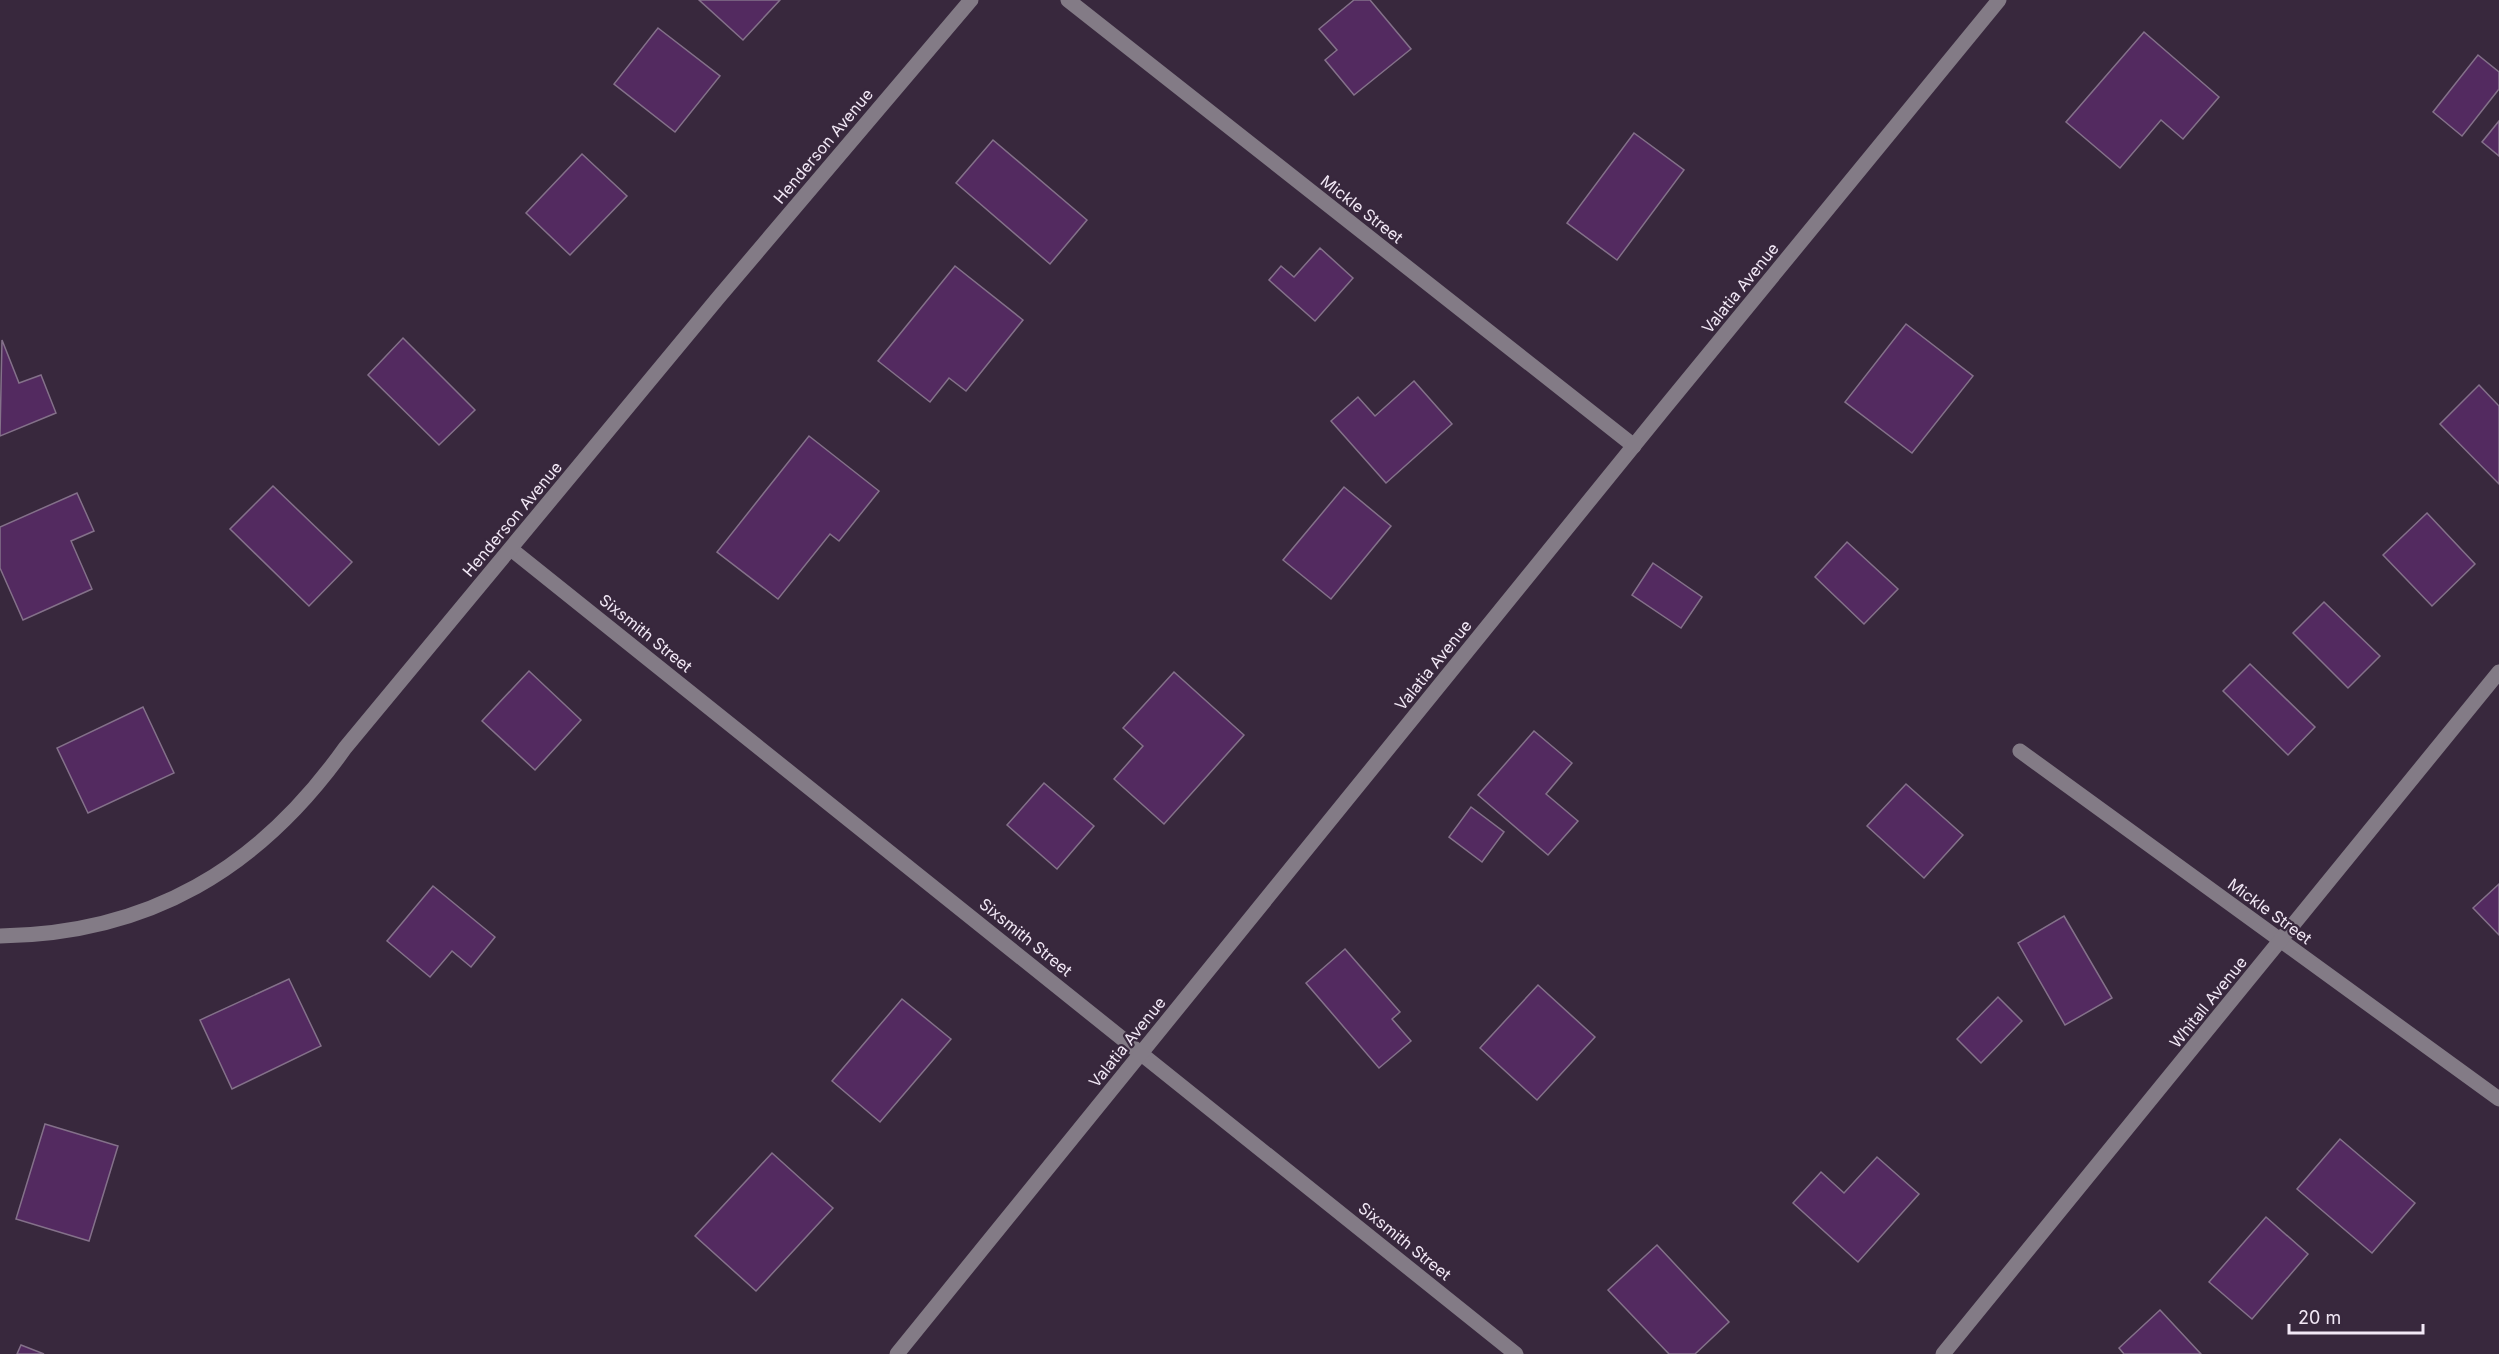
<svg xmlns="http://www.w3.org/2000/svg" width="2499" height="1354" font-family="Inter,sans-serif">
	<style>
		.building { fill: #532a60; stroke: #84718a; stroke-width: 1.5 }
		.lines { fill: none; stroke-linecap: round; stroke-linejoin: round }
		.minor { stroke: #837b86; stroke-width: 15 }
		.labels { text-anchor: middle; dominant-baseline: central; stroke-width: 4.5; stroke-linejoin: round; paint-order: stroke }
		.street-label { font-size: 16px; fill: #f2e8f6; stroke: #38283d }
	</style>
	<rect width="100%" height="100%" fill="#38283d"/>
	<g class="building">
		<path d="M699,0h81l-37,40z"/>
		<path d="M1354,0h16l41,49 -57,46 -29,-35 12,-10 -18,-21z"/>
		<path d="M658,28l62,48 -45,56 -61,-48z"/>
		<path d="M2144,32l75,65 -36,42 -22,-19 -41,48 -54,-46z"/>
		<path d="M2478,55l21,17v17l-37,47 -29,-24z"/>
		<path d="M2499,121v35l-17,-14z"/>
		<path d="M1634,133l50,37 -67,90 -50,-37z"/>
		<path d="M993,140l94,80 -37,44 -94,-81z"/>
		<path d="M582,154l45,42 -57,59 -44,-42z"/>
		<path d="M1320,248l33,30 -38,43 -46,-41 12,-14 13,11z"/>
		<path d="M955,266l68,54 -57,71 -17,-13 -19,24 -52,-41z"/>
		<path d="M1906,324l67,52 -61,77 -67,-51z"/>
		<path d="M403,338l72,72 -36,35 -71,-70z"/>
		<path d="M2,340l17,43 22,-8 15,38 -56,23z"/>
		<path d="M1414,381l38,43 -66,59 -55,-62 27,-24 17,19z"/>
		<path d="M2479,385l20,21v78l-59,-60z"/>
		<path d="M809,436l70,55 -40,50 -9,-7 -52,65 -61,-47z"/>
		<path d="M273,486l79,76 -43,44 -79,-77z"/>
		<path d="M1344,487l47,39 -60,73 -48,-39z"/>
		<path d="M77,493l17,38 -23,10 21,48 -69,31 -23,-52v-41z"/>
		<path d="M2427,513l48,51 -43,42 -49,-51z"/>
		<path d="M1847,542l51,47 -34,35 -49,-47z"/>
		<path d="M1653,563l49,34 -21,31 -49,-33z"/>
		<path d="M2324,602l56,54 -32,32 -55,-55z"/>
		<path d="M2250,664l65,63 -27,28 -65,-64z"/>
		<path d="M529,671l52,49 -46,50 -53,-49z"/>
		<path d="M1174,672l70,63 -80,89 -50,-45 29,-33 -20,-18z"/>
		<path d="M143,707l31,66 -86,40 -31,-65z"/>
		<path d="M1534,731l38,32 -26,31 32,27 -30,34 -70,-60z"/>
		<path d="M1044,783l50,43 -37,43 -50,-44z"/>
		<path d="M1906,784l57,51 -39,43 -57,-52z"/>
		<path d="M1471,807l33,25 -22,30 -33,-25z"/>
		<path d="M2499,884v51l-26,-27z"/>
		<path d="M433,886l62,51 -24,30 -19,-16 -22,26 -43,-36z"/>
		<path d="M2064,916l48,82 -47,27 -47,-82z"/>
		<path d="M1345,949l55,63 -8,7 19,22 -32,27 -73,-85z"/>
		<path d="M289,979l32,67 -89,43 -32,-69z"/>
		<path d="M1538,985l57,52 -58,63 -57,-52z"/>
		<path d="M1998,997l24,24 -41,42 -24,-24z"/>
		<path d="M902,999l49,40 -71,83 -48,-41z"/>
		<path d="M45,1124l73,22 -29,95 -73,-22z"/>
		<path d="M2340,1139l75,64 -43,50 -75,-64z"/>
		<path d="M772,1153l61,55 -77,83 -61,-55z"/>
		<path d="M1877,1157l42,37 -61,68 -65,-59 28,-31 23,21z"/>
		<path d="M2266,1217l42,37 -56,65 -43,-37z"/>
		<path d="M1657,1245l72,77 -34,32h-26l-61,-64z"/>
		<path d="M2160,1310l41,44h-77l-5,-6z"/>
		<path d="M21,1345l23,9h-27z"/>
	</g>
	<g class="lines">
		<g class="minor">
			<path d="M1068,0l566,446"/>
			<path d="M511,549l1005,805"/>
			<path d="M2020,751l479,348"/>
			<path d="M0,936c149,-2 259,-67 345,-188l373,-450 253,-298"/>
			<path d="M897,1354l765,-943 337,-411"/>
			<path d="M1943,1354l556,-682"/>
		</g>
	</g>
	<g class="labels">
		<g class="street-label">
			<text transform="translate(823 146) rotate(-50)">Henderson Avenue</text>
			<text transform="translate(1362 209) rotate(38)">Mickle Street</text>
			<text transform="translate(1740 288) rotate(-51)">Valatia Avenue</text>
			<text transform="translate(512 519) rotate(-50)">Henderson Avenue</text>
			<text transform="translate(646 633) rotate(39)">Sixsmith Street</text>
			<text transform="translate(1433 665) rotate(-51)">Valatia Avenue</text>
			<text transform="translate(2270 911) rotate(36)">Mickle Street</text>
			<text transform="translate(1026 937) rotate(39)">Sixsmith Street</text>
			<text transform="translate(2208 1002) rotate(-51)">Whitall Avenue</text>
			<text transform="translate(1127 1042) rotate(-51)">Valatia Avenue</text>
			<text transform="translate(1405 1241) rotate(39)">Sixsmith Street</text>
		</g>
	</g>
	<path d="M2289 1324v9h134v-9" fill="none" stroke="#f2e8f6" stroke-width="3"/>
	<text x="2298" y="1324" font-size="18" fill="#f2e8f6" stroke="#38283d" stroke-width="4.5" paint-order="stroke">20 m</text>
</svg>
